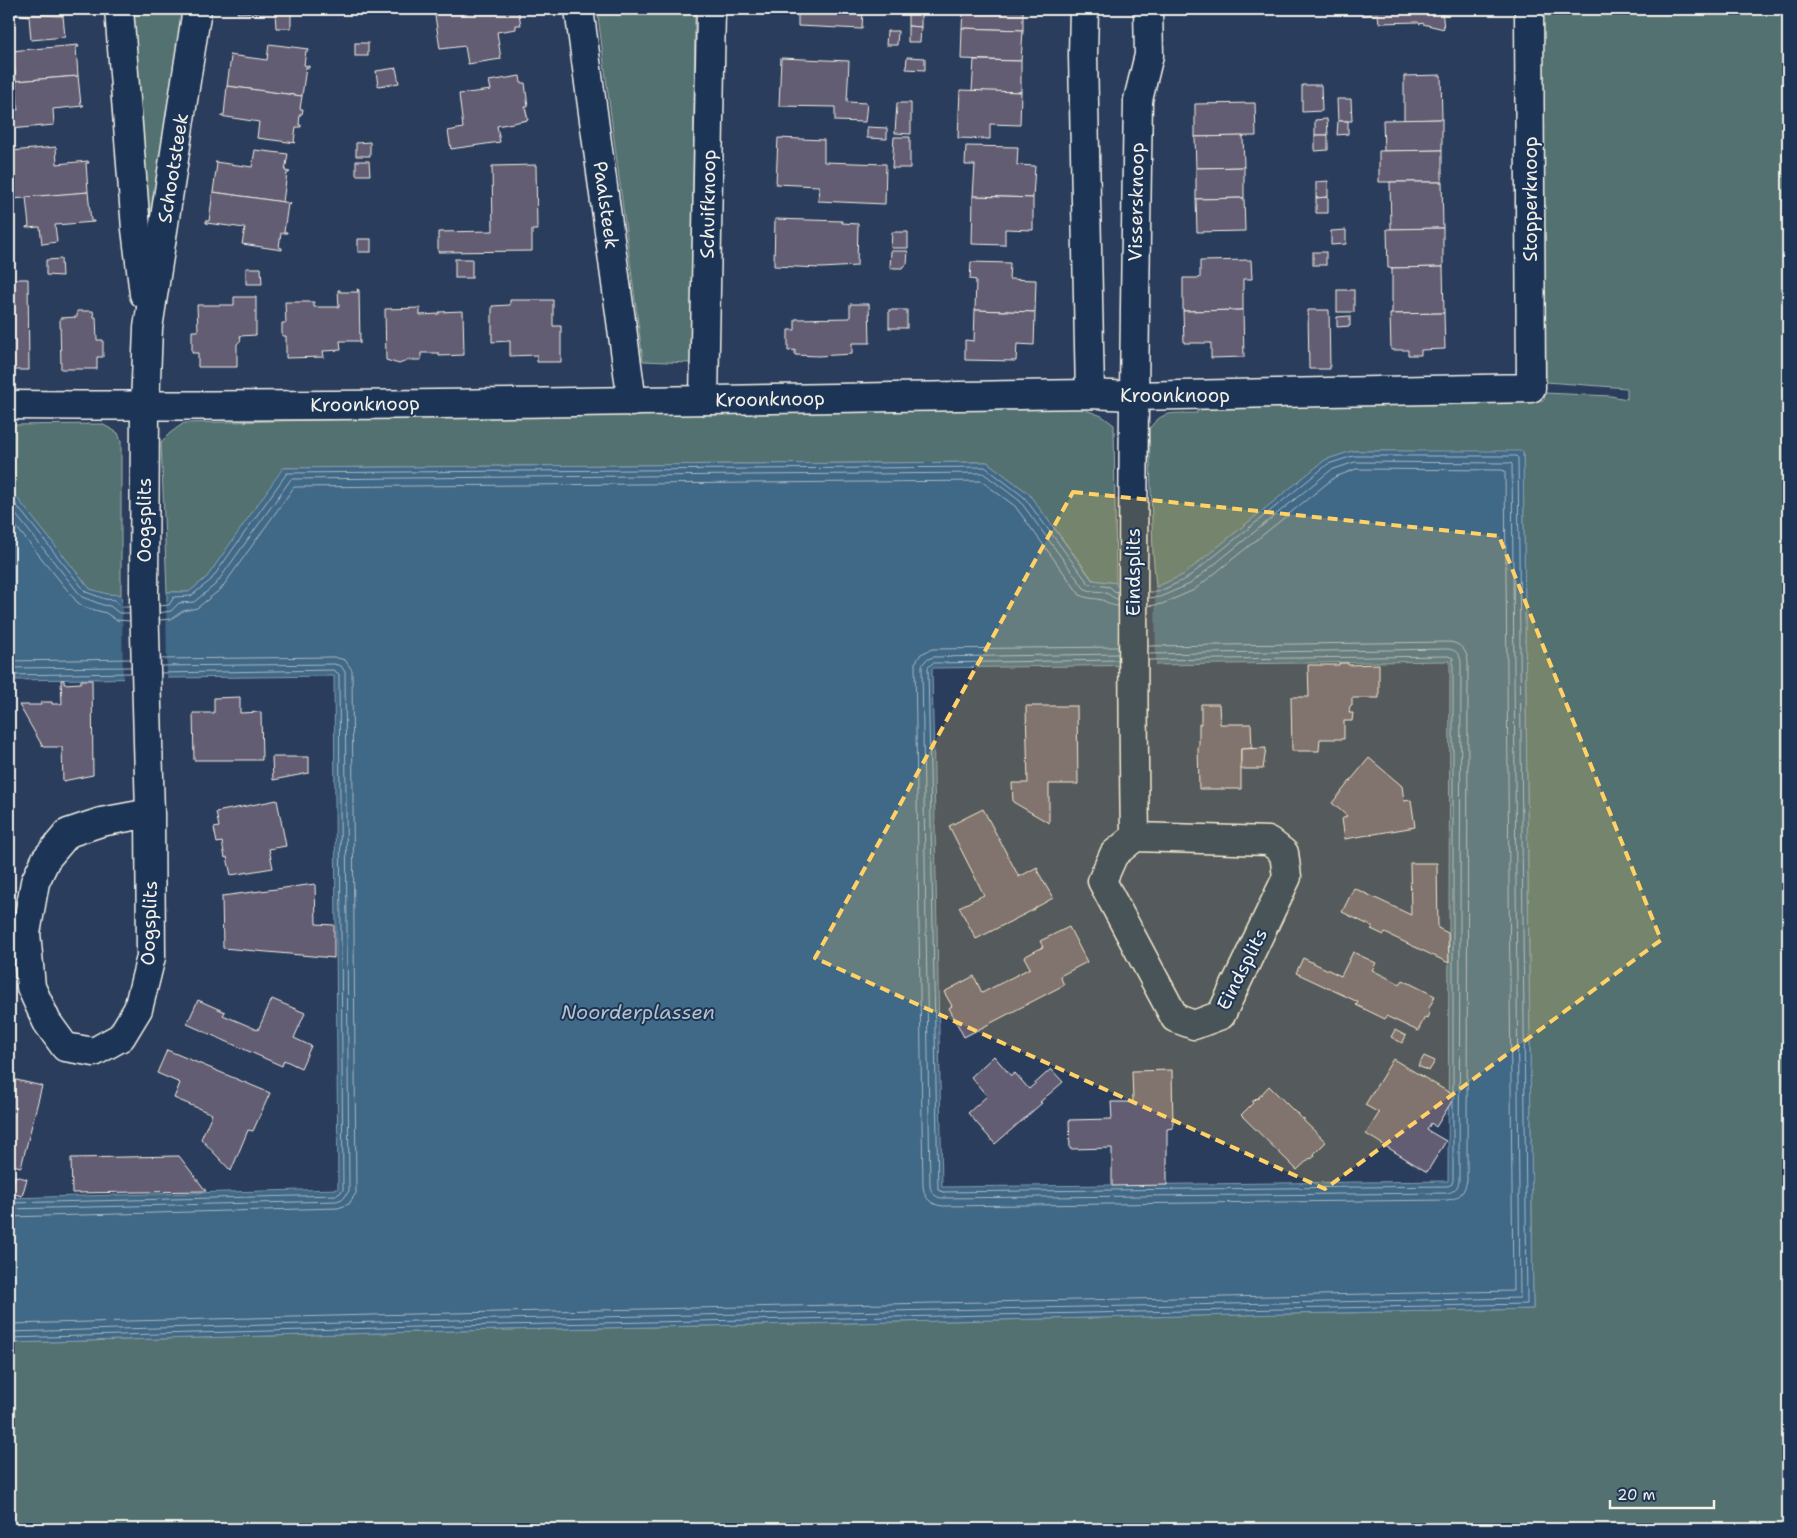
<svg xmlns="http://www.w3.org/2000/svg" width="1797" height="1538" font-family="'Shantell Sans',sans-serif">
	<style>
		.green { fill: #527170; stroke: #a3b1ac }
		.water { fill: #3f6787; stroke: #879eae; fill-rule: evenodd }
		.pier { fill: #2b3d5c }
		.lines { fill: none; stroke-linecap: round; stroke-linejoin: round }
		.shore { stroke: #acbac1; stroke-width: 1 }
		.building { fill: #625d72; stroke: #f4f1e8 }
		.minor-casing { stroke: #f4f1e8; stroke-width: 31 }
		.minor { stroke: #1d3557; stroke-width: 28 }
		.marked { fill: #ffd166; fill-opacity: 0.2; stroke: #ffd166; stroke-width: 4; stroke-dasharray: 10 6; stroke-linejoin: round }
		.labels { text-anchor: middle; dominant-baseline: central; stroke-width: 4; stroke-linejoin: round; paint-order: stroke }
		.street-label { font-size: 19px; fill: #f4f1e8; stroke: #1d3557 }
		.water-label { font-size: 20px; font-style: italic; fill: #b5c1c6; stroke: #1d3557 }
	</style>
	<rect width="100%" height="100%" fill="#2b3d5c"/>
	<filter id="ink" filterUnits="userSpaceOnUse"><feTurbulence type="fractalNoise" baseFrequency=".02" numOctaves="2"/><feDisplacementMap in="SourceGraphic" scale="10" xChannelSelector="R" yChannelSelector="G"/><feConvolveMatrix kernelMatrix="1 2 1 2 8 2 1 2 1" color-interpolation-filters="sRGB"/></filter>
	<g filter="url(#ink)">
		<g class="green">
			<path d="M129,9h57l-32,226 -8,1z"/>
			<path d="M597,9h98l-4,354 -48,-2z"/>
			<path d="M1541,9h247v1520h-1779v-186l445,-12 1079,-22 -10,-857 -171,-1 -27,9 -142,115 -27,12 -3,-34 -4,-124c14,-20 25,-15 48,-16v-8l347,-5 1,-7 66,3 16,3v-11l-81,-6z"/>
			<path d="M1080,408l22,8 12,9 2,158 -23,-3 -65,-87 -41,-31 -703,6 -77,109 -18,15h-22l-6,-150 9,-9 14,-10 314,-7z"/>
			<path d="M102,424l16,9 3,8v154l-14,-1 -17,-5 -81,-101v-63z"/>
		</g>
		<path class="water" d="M1352,451h171l10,858 -1079,22 -445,12v-145l329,-9 -4,-513 -325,4v-192l81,101 17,5 14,1 1,7 45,-1v-9h22l18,-15 76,-109 704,-6 41,31 64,87 24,3 1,4h39l27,-12 142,-115zM1450,661l-2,520 -506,6 -10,-519z"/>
		<g class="pier">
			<path d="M1117,584h38l1,83 -38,1z"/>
			<path d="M166,598l1,82 -44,1 -1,-82z"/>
		</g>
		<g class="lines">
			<g class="shore">
				<path d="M9,496l77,96 19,7 10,1 6,7h8"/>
				<path d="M9,506l73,91 21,8 7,1 9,7h10"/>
				<path d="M9,518l68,84 7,5 22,6 10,7 14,1"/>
				<path d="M159,606l10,-1 5,-8 17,-1 20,-16 76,-107 698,-6 39,30 65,87 21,3 4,4 4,1"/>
				<path d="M159,613l12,-2 8,-8 15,-1 22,-18 75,-105 692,-6 37,28 64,87c8,5 15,2 22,5 5,2 6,5 12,6"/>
				<path d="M160,620l11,-1 12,-8 14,-3 24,-19 73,-102 687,-6 34,25 65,89c8,4 14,3 22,5 6,2 9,6 16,6"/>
				<path d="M1118,647l-186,2 -11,5 -6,9 8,523c1,12 8,19 20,20l504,-6c12,-1 18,-8 20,-20l1,-518c-1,-12 -8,-19 -19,-20l-301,4"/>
				<path d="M1118,654l-185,3 -7,3 -4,5 8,521c1,7 6,12 13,12l504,-5c7,-1 12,-6 12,-13l2,-518c-1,-8 -5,-12 -13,-13l-300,5"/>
				<path d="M1118,660l-185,3 -5,4 10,523 5,2 505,-6 4,-2 1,-4v-79"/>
				<path d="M1148,660l300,-4 5,2v436"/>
				<path d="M9,661l122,-2"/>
				<path d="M9,668l122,-1"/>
				<path d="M9,675l122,-2"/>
				<path d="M9,1203l328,-8 3,-2 3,-3 -4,-516 -6,-4 -172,3"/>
				<path d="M9,1209l328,-8 7,-3 5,-7 -4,-519 -4,-6 -7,-2 -173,2"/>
				<path d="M9,1217l329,-9 11,-4 7,-11 -4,-523 -7,-10 -11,-3 -173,2"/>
				<path d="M9,1324l444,-11 1060,-22 -8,-820 -3,-1 -146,-1 -21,8 -141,113 -32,14 -14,2"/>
				<path d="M9,1332l444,-12 1067,-22 -8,-834 -2,-1 -155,-1 -24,8 -141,114 -30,13 -12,1"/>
				<path d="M9,1338l445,-12 1073,-22 -9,-846 -2,-2h-163l-25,8 -142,115 -28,13h-10"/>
			</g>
		</g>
		<g class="building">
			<path d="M239,9h63l3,1v2h-14v16h-15l-1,-16 -38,1z"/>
			<path d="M434,9h84l3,16h-5v4l-19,3 4,27 -33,5 -3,-18 -25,3z"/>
			<path d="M783,9h80l-1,20 -64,-3v-15l-15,-1z"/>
			<path d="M963,9h60v21l-61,-2z"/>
			<path d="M1362,9h80l2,20 -21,-5v-1l-3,1 -2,-2 -39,1 -1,-9 -15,1z"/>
			<path d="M908,11h13v16l-13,-1z"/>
			<path d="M13,14l50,2 2,21 -34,3 -2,-24z"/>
			<path d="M908,26l13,1 -1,15h-12z"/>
			<path d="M962,28l61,2 -2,31 -60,-2z"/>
			<path d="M887,31h11l-1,14h-11z"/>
			<rect x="355" y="43" width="13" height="13"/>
			<path d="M269,44l39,5v2h-2l-2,14 5,1v2l-3,-1 -4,29 -75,-10 4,-29 -2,-2 38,5z"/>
			<path d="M78,45l1,2h-3l2,29 -62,5 -3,-29 -3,-1z"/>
			<path d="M907,57l18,1v12l-19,-1z"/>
			<path d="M781,58l68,3 -2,41 20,1 -2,19 -30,-1v-14l-56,-1z"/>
			<path d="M974,60l47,1v31l-49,-1z"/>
			<path d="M396,68l3,15 -21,3 -2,-15z"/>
			<path d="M1441,75l1,44 -38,1v-44z"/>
			<path d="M78,76l3,29h3l-1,1 -30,3 1,16 -44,4 -1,-18 9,-1 -2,-29z"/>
			<path d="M520,76l1,7h4l3,24h-3l3,13 -31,6 3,16 -49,7 -3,-18 15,-3 -4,-34 32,-4 -2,-9z"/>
			<path d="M1302,85h19l1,26 -20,1z"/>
			<path d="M227,86l75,10 -2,13h3l-1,5h-2l-1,11h2v2h-5l-2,14 2,2 -39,-5 2,-16 -39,-6 1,-1h3z"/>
			<path d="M960,90l61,2 -1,33 -30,-1v15l-32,-1z"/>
			<path d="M1337,99h14l1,22h-14z"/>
			<path d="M897,103h14v31l-16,-1z"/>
			<path d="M1255,103l1,33 -61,1v-33z"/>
			<path d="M1327,119l1,16h-13v-15z"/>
			<path d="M1442,119v31l-58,1 -1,-31z"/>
			<path d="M1338,121h10v13l-11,1z"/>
			<path d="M867,127l20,1v11l-20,-1z"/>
			<path d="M1315,135h13v15l-13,1z"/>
			<path d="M1243,136l1,31 -48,1 -1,-31z"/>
			<path d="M894,137h16v31h-18z"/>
			<path d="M778,138l46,2v22l62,2 -1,40 -67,-3 1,-15 -43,-2z"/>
			<path d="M370,142v14h-14v-13z"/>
			<path d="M966,146l52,1 -1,18 18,1 -2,32 -60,-2 2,-31h-10z"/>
			<path d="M56,147l1,17 31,-3 1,2h-3l2,29 -75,7 -2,-30h-2v-1l4,-1 -2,-16z"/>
			<path d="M255,150l33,4 -3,17 5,1 -1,1h-2l-4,29 -70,-10 4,-28 -2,-2 37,5z"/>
			<path d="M1442,150v32h-63v-31z"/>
			<path d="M356,161h13l1,14h-14z"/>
			<path d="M536,165l1,65h-5v21l-94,1v-20l55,-1 -1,-65z"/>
			<path d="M1244,167v31l-48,1v-31z"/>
			<path d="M1328,181v16l-12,1v-16z"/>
			<path d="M1390,182h52l1,46 -52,1z"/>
			<path d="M88,192l3,29h3v1l-39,3 2,17 -15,2 -2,-17 -14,1v-1l3,-1 -3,-29z"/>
			<path d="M213,192l78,11 -1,2 -2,-1 -4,28h3v1h-6l-2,14 3,1v2l-40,-6 3,-16 -39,-5v-2h3z"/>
			<path d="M973,196l60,2v32l-28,-1v16l-33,-1z"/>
			<path d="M1328,197v16h-12v-15z"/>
			<path d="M1244,198l1,33 -48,1 -1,-33z"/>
			<path d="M775,219l67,2v2l16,1 -1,42 -36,2 -47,-2z"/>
			<path d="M1443,228v39l-55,1 -1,-39z"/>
			<path d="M1346,230v14l-15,1v-14z"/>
			<path d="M892,232h16v16h-17z"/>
			<rect x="358" y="239" width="13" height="13"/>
			<path d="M891,251h17l-1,13 -5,4h-12z"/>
			<rect x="1313" y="252" width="13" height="13"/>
			<path d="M61,259l1,17 -16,-1v-15z"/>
			<rect x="455" y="259" width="17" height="19"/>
			<path d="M1251,260l1,19h-9v31l-60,1v-33h17v-17z"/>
			<path d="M971,262l39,1 -1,16 27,1 -1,32 -60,-2 1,-30 -6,-1z"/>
			<path d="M1443,267l1,46 -53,1h1v-46h-2z"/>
			<path d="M246,268h15l1,16h-16z"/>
			<path d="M9,279h19l1,91h-20z"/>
			<path d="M357,289l2,1 1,54 -2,-3h-18l1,9 -18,1 1,6 -38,1v-22h-4v-13h4l-1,-21h29v5h25l-1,-17h2v2h18z"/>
			<rect x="1337" y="290" width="17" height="22"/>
			<path d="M234,297h22v38l-16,1 1,4 -4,4v23h-39v-14h-6v-22h6l-1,-26h37z"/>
			<path d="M510,300h43v26h8v36h-24v-7l-27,1v-15l-18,1v-36l18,-1z"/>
			<path d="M850,304h19l1,39h-18v11l-34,2 -23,-1v-5l-7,1v-21h7v-11l55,-1z"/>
			<path d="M420,308v7l19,-1v-2l24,-1 1,44 -25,1v-3h-18v7h-12l-10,4 -13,-4 -1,-51z"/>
			<rect x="889" y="310" width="18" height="18"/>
			<path d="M975,310l60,2 -1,33 -17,-1 -1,17 -51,-1v-20l9,1z"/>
			<path d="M1243,310l1,47 -33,1v-15h-27l-1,-32z"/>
			<path d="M1308,310h21l1,59h-21z"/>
			<path d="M77,311h16l1,6h2l1,23h6v17h-6v12h-36l-1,-51 17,-1z"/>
			<path d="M1444,313l1,36 -24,1v5h-13v-5h-17l-1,-36z"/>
			<path d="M1350,316v10l-13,1v-10z"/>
			<path d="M1339,663h9v2l31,-1v34h-27v8h-2l-1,7h4l-1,8h-8v18h-24l-1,12h-27l-1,-54h18l-1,-32h31z"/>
			<path d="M61,680h3v4l17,-1v-3h11l1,95 -30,6 -1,-34h-19l-24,-42h22v-3h11v2h10z"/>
			<path d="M240,697v16l21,-1 1,48h-68l-1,-47h21v-15z"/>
			<path d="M1201,704h18l1,20h31l1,24 -11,1v40h-42l-1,-43 1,-1v-21h2z"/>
			<path d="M1026,706h51l1,78h-29v39l-36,-21 -1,-19h16z"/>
			<path d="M1266,748l-3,21h-22v-20z"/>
			<path d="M272,757h37v16l-36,7z"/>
			<path d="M1369,758l33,28 2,15 7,-1 4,27 -70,12 -3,-20 5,-3 -15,-13z"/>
			<path d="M277,800l9,46 -17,3 4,19 -42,7 -4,-18 -2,1 -3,-16 -5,1 -3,-15 5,-1 -3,-15z"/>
			<path d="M983,809l36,68 18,-10 1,2 -1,1 16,28 -18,10v1l-59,30 -17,-32 25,-12 -35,-69z"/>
			<path d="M1410,863h27l1,65 10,5 1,30 -64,-30 -1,2 -13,-6 2,-2 -31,-15 12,-24 57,27z"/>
			<path d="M315,884l1,40 18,1v33l-111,-10 -1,-52z"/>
			<path d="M1069,927l18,35 -27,14 4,9 -100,52 -15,-29 3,-2 -8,-14 30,-16 8,17 48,-25 -6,-11 19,-10 -3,-6z"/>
			<path d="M1353,952l23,11 -4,7 28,14 3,-4 32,16 -7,14 2,1 -3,7 -2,-1 -7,14 -32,-15 -1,3 -29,-14 2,-3 -62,-29 7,-15 38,18z"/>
			<path d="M272,999l33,14 -11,25 17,8 -10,22 -17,-8 -2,6 -95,-42 11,-24 27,12 -2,3 35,15z"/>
			<path d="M1395,1030l11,6 -4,7 -11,-6z"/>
			<path d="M167,1050l103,43 -17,38 -5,-1 -17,41 -30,-32 11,-25 -38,-16 6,-15 -23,-10z"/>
			<path d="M994,1056l17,20 4,-3 14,16 22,-20 12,13 -23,20 2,1 -47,41 -27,-31 19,-17 -16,-19z"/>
			<path d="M1424,1056l11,5 -6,10 -11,-5z"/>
			<path d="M1393,1059l62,37 -19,31 -5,-4 -4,7 19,11 -19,31 -61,-38 13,-21 -14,-8z"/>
			<path d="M1172,1070l1,58 -6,1v56l-55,1v-38l-42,1 -1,-29 43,-1 -1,-17h22l-1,-31z"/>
			<path d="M12,1079l30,7 -21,81 -12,-3v-83z"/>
			<path d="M1269,1086l27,27h2l-1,1 6,5 1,-1v3l22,21 -12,12 1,2 -4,3 -1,-1 -13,12 -56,-55 12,-12 -1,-1 4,-4 1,1z"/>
			<path d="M179,1156l27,35 -134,2 -1,-35z"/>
			<path d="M15,1176l12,3 -5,17 -11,-3z"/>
		</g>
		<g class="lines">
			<defs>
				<g id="minor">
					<path d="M119,9l17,220 8,65"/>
					<path d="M579,9l53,393"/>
					<path d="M1084,9l-1,46 7,339"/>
					<path d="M704,400l7,-391"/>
					<path d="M9,405c360,3 721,-6 1081,-11l43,2 398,-8 -2,-379"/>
					<path d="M150,813l-49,9 -33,11 -22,26 -11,23 -9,51 5,54 16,35 18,25 29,5 27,-15 17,-28 13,-52 -1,-144 -6,-215 1,-192 3,-78 49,-319"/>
					<path d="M1135,837l134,4 15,12 3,24 -66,138 -27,10 -19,-7 -73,-137 12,-27 21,-17c-4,-246 -1,-492 3,-737l11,-45 -1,-46"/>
				</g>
			</defs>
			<use href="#minor" class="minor-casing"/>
			<use href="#minor" class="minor"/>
		</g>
	</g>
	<path class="marked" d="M1073,492l426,44 162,404 -336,249 -510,-231z"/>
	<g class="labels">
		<g class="street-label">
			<text transform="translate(173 168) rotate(-81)">Schootsteek</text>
			<text transform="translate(1530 199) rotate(-90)">Stopperknoop</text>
			<text transform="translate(1136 202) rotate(-89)">Vissersknoop</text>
			<text transform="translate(708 204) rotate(-89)">Schuifknoop</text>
			<text transform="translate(606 205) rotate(82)">Paalsteek</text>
			<text x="1175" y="395">Kroonknoop</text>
			<text transform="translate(770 399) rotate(-1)">Kroonknoop</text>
			<text transform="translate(365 404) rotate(-1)">Kroonknoop</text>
			<text transform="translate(144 520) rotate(-90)">Oogsplits</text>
			<text transform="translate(1133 572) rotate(-90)">Eindsplits</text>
			<text transform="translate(149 923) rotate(-88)">Oogsplits</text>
			<text transform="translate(1242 969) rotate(-63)">Eindsplits</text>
		</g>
		<g class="water-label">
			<text x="638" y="1012">Noorderplassen</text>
		</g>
	</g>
	<rect width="1797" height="1538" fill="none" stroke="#1d3557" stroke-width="30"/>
	<rect x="15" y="15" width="1767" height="1508" fill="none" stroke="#f4f1e8" stroke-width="2" filter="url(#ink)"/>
	<path d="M1610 1500v8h104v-8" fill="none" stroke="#f4f1e8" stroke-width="2.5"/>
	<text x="1617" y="1500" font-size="15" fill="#f4f1e8" stroke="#1d3557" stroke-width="4" paint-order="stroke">20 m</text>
</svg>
